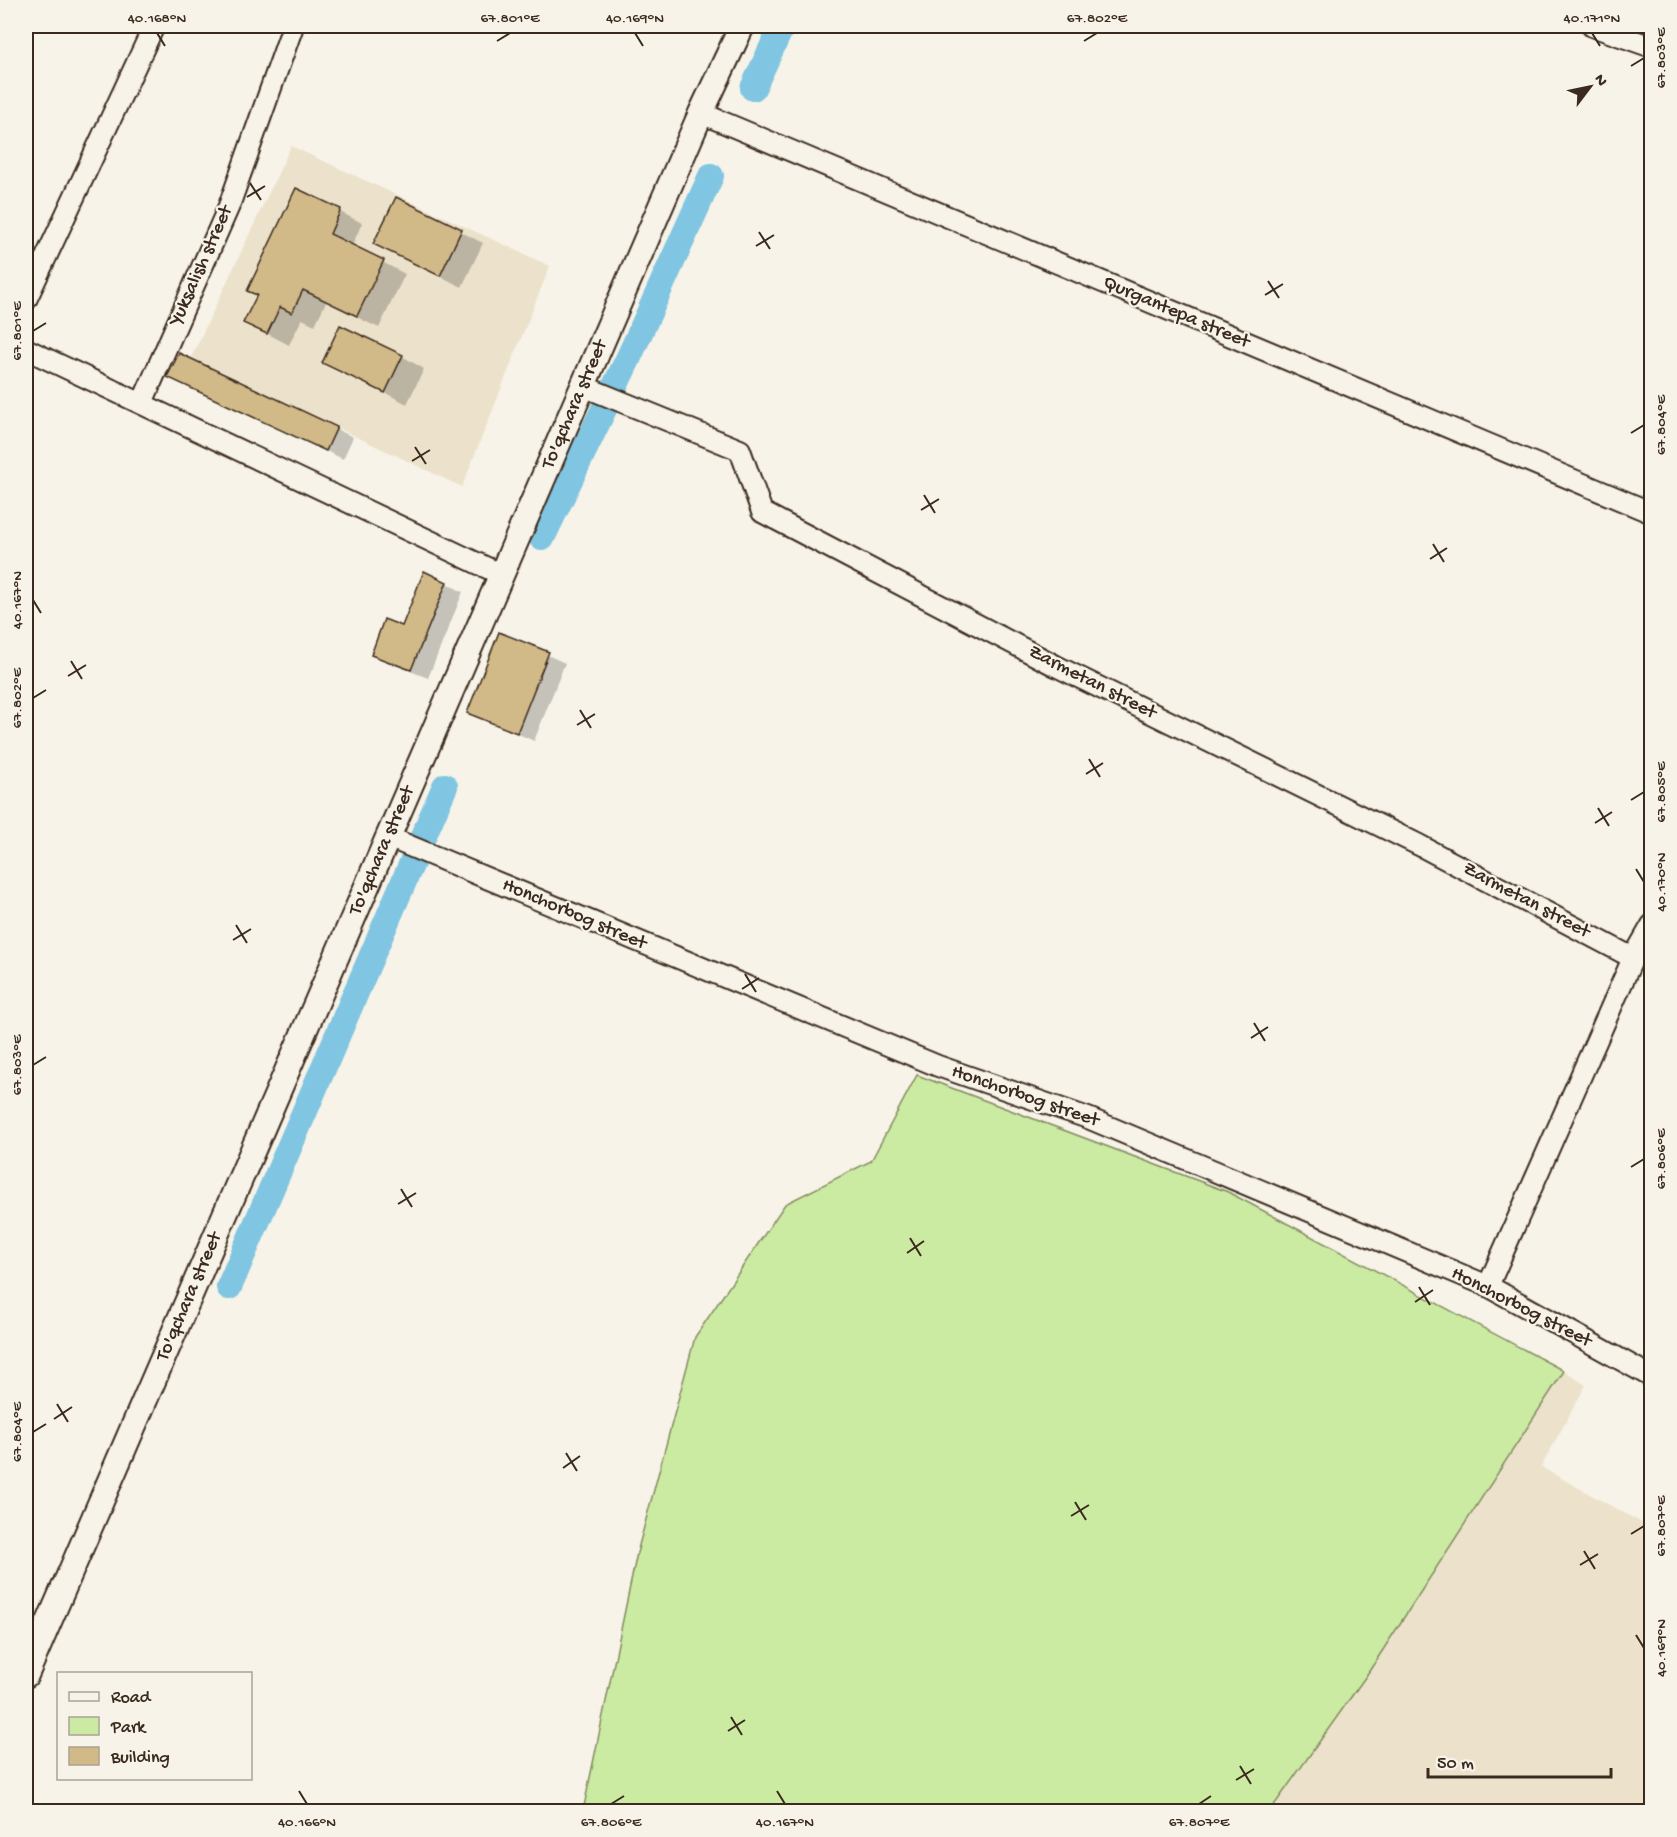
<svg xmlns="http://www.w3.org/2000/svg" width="1677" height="1837" font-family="'Gochi Hand',sans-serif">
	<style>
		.built { fill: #ece2cb }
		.green { fill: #cbeba3; stroke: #838a60; stroke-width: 1.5 }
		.shadow { fill: #0003 }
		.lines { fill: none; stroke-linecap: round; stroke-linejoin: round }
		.canal { stroke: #80c5e1; stroke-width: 26 }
		.building { fill: #d1b988; stroke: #3b2a1e; stroke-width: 1.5 }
		.minor-casing { stroke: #3b2a1e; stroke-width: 24 }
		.tertiary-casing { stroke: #3b2a1e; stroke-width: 28 }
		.minor { stroke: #f7f3e8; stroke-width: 20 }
		.tertiary { stroke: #f7f3e8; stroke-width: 24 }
		.ticks { fill: none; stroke: #3b2a1e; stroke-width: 2 }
		.labels { text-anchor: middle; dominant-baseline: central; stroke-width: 4.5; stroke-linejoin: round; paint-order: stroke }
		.street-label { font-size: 20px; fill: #3b2a1e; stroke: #f7f3e8 }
		.neatline { fill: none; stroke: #3b2a1e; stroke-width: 2 }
		.ticks-label { font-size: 15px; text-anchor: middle; fill: #3b2a1e }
	</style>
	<rect width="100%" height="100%" fill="#f7f3e8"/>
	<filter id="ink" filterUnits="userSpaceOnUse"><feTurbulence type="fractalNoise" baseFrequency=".0167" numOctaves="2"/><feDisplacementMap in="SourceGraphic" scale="12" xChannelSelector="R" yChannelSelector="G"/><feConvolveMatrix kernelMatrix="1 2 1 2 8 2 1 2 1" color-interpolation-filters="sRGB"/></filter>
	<g filter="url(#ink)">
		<g class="built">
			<path d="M291,146l259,120 -88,221 -271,-129z"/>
			<path d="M1564,1371l22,14 -45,82 110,61v283l-381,1 96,-136z"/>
		</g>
		<path class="green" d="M917,1075l311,117 336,179 -198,305 -96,135h-687l54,-258 58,-216 90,-133 86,-43z"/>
		<g class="shadow">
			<path d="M297,190l65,33 -10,23 53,28 -26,54 -53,-26 -11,23 -13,-6 -13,26 -44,-23 13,-27z"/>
			<path d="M396,199l87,44 -21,44 -87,-43z"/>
			<path d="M179,355l174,82 -10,22 -157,-74z"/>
			<path d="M402,356l22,13 -17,35 -83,-42z"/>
			<path d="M446,583l17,9 -35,86 -39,-15 -16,-9 30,-26z"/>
			<path d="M500,634l65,29 -31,78 -65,-29z"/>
		</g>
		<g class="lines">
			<g class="canal">
				<path d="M753,88l29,-62"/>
				<path d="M542,538l87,-181 82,-181"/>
				<path d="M229,1287l216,-501"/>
			</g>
		</g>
		<g class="building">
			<path d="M296,188l45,21 -11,25 54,26 -27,56 -54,-26 -11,23 -12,-6 -13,27 -24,-11 14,-28 -10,-4z"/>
			<path d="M396,197l66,32 -22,47 -67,-32z"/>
			<path d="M340,325l63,30 -18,38 -63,-30z"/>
			<path d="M179,353l158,74 -11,24 -159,-74z"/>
			<path d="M424,571l23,11 -36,88 -40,-15 13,-36 18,7z"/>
			<path d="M499,632l50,20 -32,81 -50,-20z"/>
		</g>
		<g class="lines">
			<defs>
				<g id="minor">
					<path d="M1592,26l60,21"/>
					<path d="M701,113l951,400"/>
					<path d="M26,300l128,-274"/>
					<path d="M26,349l476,226"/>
					<path d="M583,386l157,64 22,62 294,154 363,179 214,113"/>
					<path d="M142,403l87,-197 64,-180"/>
					<path d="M388,837l550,229 150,52 400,168 164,91"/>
					<path d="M1488,1286l145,-328 19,-33"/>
				</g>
				<g id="tertiary">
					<path id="s1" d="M26,1675l675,-1562 41,-87"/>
				</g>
			</defs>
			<use href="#minor" class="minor-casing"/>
			<use href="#tertiary" class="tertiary-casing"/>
			<use href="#minor" class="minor"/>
			<use href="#tertiary" class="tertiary"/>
		</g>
	</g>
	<path class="ticks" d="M157,33l8,13M635,33l8,13M1592,33l8,13M497,41l13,-8M1084,41l13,-8M1631,66l13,-8M250,183l11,17M247,197l18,-11M759,232l11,17M756,246l18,-11M1268,281l11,17M1265,295l18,-11M33,331l13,-8M1631,433l13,-8M415,447l11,17M412,461l18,-11M924,495l11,18M921,510l18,-11M1433,544l11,18M1430,559l17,-11M33,600l8,13M71,661l11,18M68,676l18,-11M33,698l13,-8M580,710l11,18M577,725l18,-11M1089,759l11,18M1086,774l17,-11M1631,800l13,-8M1598,808l11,18M1595,823l17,-11M1636,869l8,13M236,925l11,18M233,940l18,-11M745,974l11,18M742,989l17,-11M1254,1023l11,18M1251,1038l17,-11M33,1065l13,-8M1631,1167l13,-8M401,1189l11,18M398,1204l18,-11M910,1238l11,18M907,1253l17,-12M1419,1287l11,18M1415,1302l18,-12M57,1404l11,18M54,1419l18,-12M33,1432l13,-8M566,1453l11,18M563,1468l17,-12M1075,1502l11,18M1071,1516l18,-11M1631,1534l13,-8M1584,1551l11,18M1580,1565l18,-11M1636,1635l8,13M731,1717l11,18M728,1731l17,-11M1240,1766l11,18M1236,1780l18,-11M299,1791l8,13M777,1791l8,13M611,1804l13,-8M1199,1804l12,-8"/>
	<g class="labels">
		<g class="street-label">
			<text transform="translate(202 266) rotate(-66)">Yuksalish street</text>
			<text transform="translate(1176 313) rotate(23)">Qurgantepa street</text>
			<text stroke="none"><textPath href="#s1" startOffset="1384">To'qchara street</textPath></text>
			<text transform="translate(1092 683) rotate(27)">Zarmetan street</text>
			<text stroke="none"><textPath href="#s1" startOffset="898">To'qchara street</textPath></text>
			<text transform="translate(1526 901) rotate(28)">Zarmetan street</text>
			<text transform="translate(574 915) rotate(23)">Honchorbog street</text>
			<text transform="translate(1025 1097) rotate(19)">Honchorbog street</text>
			<text stroke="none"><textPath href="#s1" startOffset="412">To'qchara street</textPath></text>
			<text transform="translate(1521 1308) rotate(27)">Honchorbog street</text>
		</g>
	</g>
	<rect width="1677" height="1837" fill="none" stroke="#f7f3e8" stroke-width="66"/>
	<rect x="57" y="1672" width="195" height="108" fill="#f7f3e8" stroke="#aca397" stroke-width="1.5"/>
	<rect x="69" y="1692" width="30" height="9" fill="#f7f3e8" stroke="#aca397" stroke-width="1.5"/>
	<text x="111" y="1702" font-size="18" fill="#3b2a1e">Road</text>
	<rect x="69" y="1717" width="30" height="18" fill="#cbeba3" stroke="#aca397" stroke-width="1.5"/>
	<text x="111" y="1732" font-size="18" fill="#3b2a1e">Park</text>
	<rect x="69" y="1747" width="30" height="18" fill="#d1b988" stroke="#aca397" stroke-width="1.5"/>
	<text x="111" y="1762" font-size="18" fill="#3b2a1e">Building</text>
	<g transform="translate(1590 87) rotate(58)" stroke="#f7f3e8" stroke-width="4.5" paint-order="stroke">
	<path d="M0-4.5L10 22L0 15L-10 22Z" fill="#3b2a1e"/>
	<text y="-9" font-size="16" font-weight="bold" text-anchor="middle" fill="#3b2a1e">N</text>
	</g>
	<path d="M1428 1768v9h183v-9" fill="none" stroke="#3b2a1e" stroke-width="3"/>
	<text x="1437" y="1768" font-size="18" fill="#3b2a1e" stroke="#f7f3e8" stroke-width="4.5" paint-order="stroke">50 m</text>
	<rect x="33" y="33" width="1611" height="1771" class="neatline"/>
	<g class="ticks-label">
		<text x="157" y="22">40.168°N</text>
		<text x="510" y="22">67.801°E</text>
		<text x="635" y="22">40.169°N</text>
		<text x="1097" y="22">67.802°E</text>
		<text x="1592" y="22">40.171°N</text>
		<text transform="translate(1660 58) rotate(-90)" y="5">67.803°E</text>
		<text transform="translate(16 331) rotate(-90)" y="5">67.801°E</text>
		<text transform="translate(1660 425) rotate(-90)" y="5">67.804°E</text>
		<text transform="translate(16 600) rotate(-90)" y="5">40.167°N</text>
		<text transform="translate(16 698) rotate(-90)" y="5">67.802°E</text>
		<text transform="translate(1660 792) rotate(-90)" y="5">67.805°E</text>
		<text transform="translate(1660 882) rotate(-90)" y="5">40.170°N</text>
		<text transform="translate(16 1065) rotate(-90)" y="5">67.803°E</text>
		<text transform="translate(1660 1159) rotate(-90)" y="5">67.806°E</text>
		<text transform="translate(16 1432) rotate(-90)" y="5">67.804°E</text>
		<text transform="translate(1660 1526) rotate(-90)" y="5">67.807°E</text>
		<text transform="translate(1660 1648) rotate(-90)" y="5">40.169°N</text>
		<text x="307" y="1826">40.166°N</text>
		<text x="611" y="1826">67.806°E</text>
		<text x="785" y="1826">40.167°N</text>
		<text x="1199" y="1826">67.807°E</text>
	</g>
</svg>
